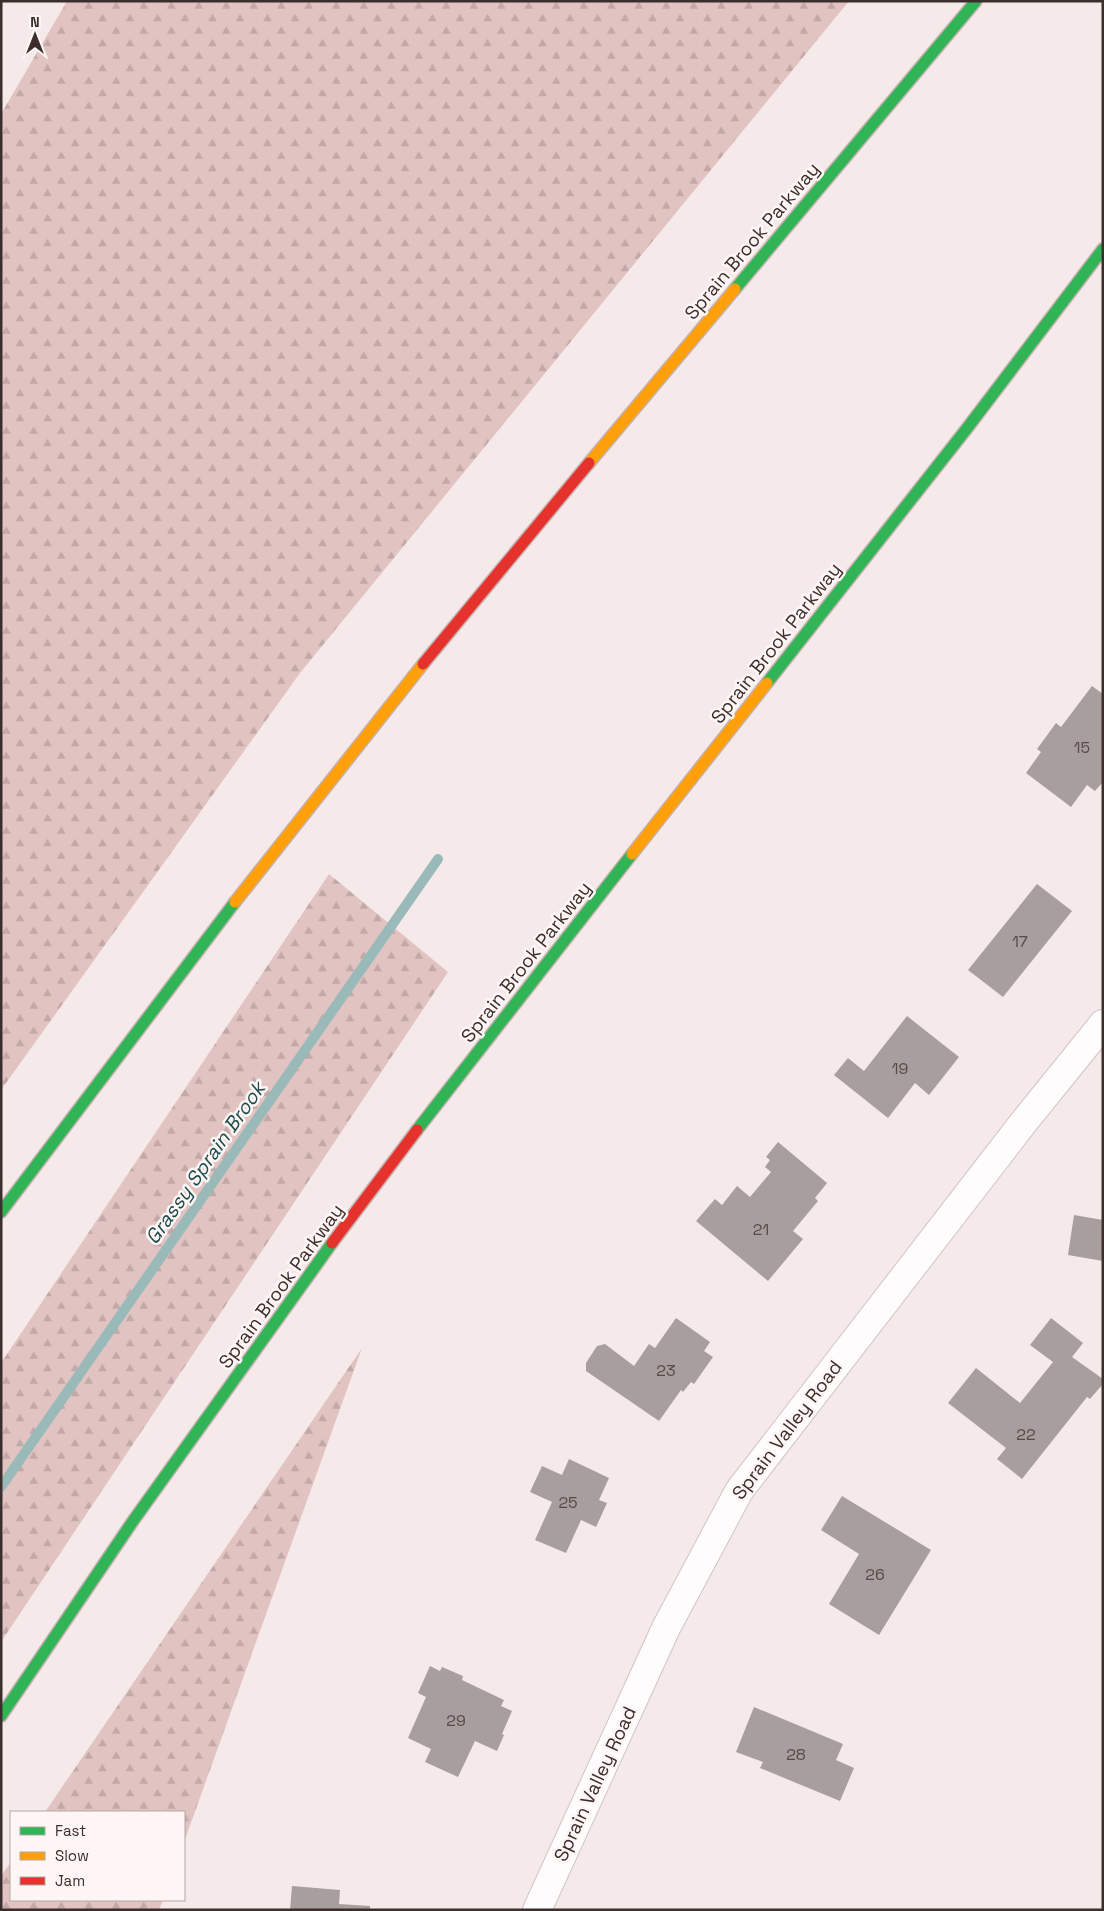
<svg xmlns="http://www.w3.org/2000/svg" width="1104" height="1911" font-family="'Space Grotesk',sans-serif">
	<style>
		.forest { fill: url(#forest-firs) }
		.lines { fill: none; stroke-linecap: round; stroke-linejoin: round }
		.stream { stroke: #9abab9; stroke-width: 10 }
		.building { fill: #a99e9e }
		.street-casing { stroke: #d0c5c4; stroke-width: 30 }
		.fast-casing { stroke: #c3b1b0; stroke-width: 14 }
		.slow-casing { stroke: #c3b1b0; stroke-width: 14 }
		.jam-casing { stroke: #c3b1b0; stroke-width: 14 }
		.street { stroke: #fefcfc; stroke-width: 28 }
		.fast { stroke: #30b455; stroke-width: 11 }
		.slow { stroke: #ff9f0a; stroke-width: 11 }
		.jam { stroke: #e5322d; stroke-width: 11 }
		.labels { text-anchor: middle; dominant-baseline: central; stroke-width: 5; stroke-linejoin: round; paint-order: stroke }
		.number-label { font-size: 16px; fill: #574a49 }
		.street-label { font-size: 19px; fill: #3c2e2d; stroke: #fef6f5 }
		.water-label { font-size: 20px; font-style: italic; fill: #1c4b4b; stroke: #fef6f5 }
	</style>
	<defs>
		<pattern id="forest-firs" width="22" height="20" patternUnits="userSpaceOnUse" patternTransform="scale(1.25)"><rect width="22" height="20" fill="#e1c4c2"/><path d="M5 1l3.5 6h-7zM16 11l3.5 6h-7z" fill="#c2a9a7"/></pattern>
	</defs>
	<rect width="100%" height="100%" fill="#f5eae9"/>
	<g class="forest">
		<path d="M67,1h782l-549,672 -299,417v-976z"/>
		<path d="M329,874l119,98 -447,670v-279z"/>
		<path d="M362,1348l-178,494v-30h-139z"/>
		<path d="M11,1862v38h152l-4,10h-158v-34z"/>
	</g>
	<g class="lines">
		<path class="stream" d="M1,1487l437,-628"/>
	</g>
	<g class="building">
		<path d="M1092,686l11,8v88l-8,9 -8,-6 -16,22 -45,-34 15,-21 -4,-3 19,-26 5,4z"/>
		<path d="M1037,884l35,27 -69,86 -35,-27z"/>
		<path d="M907,1016l52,41 -30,38 -14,-12 -27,35 -54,-43 14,-17 16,13z"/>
		<path d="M778,1142l49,41 -12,15 3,3 -25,30 10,8 -35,42 -72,-60 19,-22 7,6 15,-19 13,11 21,-25 -6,-5 5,-7 -4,-3z"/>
		<path d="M1074,1215l29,5v41l-35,-6z"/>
		<path d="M676,1318l34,24 -6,9 9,6 -19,27 -3,-2 -8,10 -2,-2 -22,31 -73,-50v-8l11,-17 8,-2 29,22 15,-22 6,4z"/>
		<path d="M1051,1318l32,25 -11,14 31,22v5l-13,15 -3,-2 -65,82 -25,-20 9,-11 -58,-45 28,-35 44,35 33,-41 -23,-17z"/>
		<path d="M569,1459l40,19 -10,22 8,3 -11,24 -15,-7 -15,33 -31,-13 17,-38 -22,-10 12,-26 20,9z"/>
		<path d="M842,1496l89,54 -52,85 -50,-31 30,-50 -38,-24z"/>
		<path d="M430,1666l10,5 2,-4 21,9 -1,4 42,20 -3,6 11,5 -10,23 2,1 -7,16 -22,-10 -17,36 -33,-15 6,-13 -23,-11 18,-41 -8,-4z"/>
		<path d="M754,1707l89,37 -7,16 18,8 -14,33 -80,-33 3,-6 -27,-10z"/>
		<path d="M292,1886l48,4 -1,14 31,2v4h-80z"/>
	</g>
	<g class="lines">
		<defs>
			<path id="street" d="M537,1910l129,-282 73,-137 284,-368 80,-99"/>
			<g id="fast">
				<path d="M735,289l241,-288"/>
				<path d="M767,683l201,-256 135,-178"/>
				<path d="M417,1130l215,-276"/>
				<path d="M1,1212l234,-310"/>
				<path d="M1,1716l132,-195 199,-278"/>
			</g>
			<g id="slow">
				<path d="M589,463l146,-174"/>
				<path d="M632,854l135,-171"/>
				<path d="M235,902l188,-238"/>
			</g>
			<g id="jam">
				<path d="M423,664l166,-201"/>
				<path d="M332,1243l85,-113"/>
			</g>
		</defs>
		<use href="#street" class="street-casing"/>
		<use href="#fast" class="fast-casing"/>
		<use href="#slow" class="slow-casing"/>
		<use href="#jam" class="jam-casing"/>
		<use href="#street" class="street"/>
		<use href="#fast" class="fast"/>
		<use href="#slow" class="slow"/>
		<use href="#jam" class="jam"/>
	</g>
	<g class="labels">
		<g class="number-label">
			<text x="1082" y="747">15</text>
			<text x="1020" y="941">17</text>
			<text x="900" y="1068">19</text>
			<text x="761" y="1229">21</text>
			<text x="666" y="1370">23</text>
			<text x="1026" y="1434">22</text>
			<text x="568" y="1502">25</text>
			<text x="875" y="1574">26</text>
			<text x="456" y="1720">29</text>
			<text x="796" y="1754">28</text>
		</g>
		<g class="street-label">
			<text transform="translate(752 241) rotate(-50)">Sprain Brook Parkway</text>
			<text transform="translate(776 643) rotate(-52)">Sprain Brook Parkway</text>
			<text transform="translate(526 962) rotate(-52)">Sprain Brook Parkway</text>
			<text transform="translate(281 1286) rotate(-54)">Sprain Brook Parkway</text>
			<text transform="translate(787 1430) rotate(-53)">Sprain Valley Road</text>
			<text transform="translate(595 1784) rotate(-65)">Sprain Valley Road</text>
		</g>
		<g class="water-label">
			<text transform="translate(205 1163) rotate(-55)">Grassy Sprain Brook</text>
		</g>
	</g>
	<rect width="1104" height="1911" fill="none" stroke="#3c2e2d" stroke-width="5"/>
	<rect x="10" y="1811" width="175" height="90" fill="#fef6f5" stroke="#b0a6a5"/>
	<rect x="20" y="1827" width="25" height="8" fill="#30b455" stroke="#b0a6a5"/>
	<text x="55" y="1836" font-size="15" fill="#3c2e2d">Fast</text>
	<rect x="20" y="1852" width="25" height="8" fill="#ff9f0a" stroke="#b0a6a5"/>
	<text x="55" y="1861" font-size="15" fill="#3c2e2d">Slow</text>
	<rect x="20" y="1877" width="25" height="8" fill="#e5322d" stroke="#b0a6a5"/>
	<text x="55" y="1886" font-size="15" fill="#3c2e2d">Jam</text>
	<g transform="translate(35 35)" stroke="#fef6f5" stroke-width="4" paint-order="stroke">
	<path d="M0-4L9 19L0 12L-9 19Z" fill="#3c2e2d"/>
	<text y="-8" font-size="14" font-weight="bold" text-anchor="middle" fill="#3c2e2d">N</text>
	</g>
</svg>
